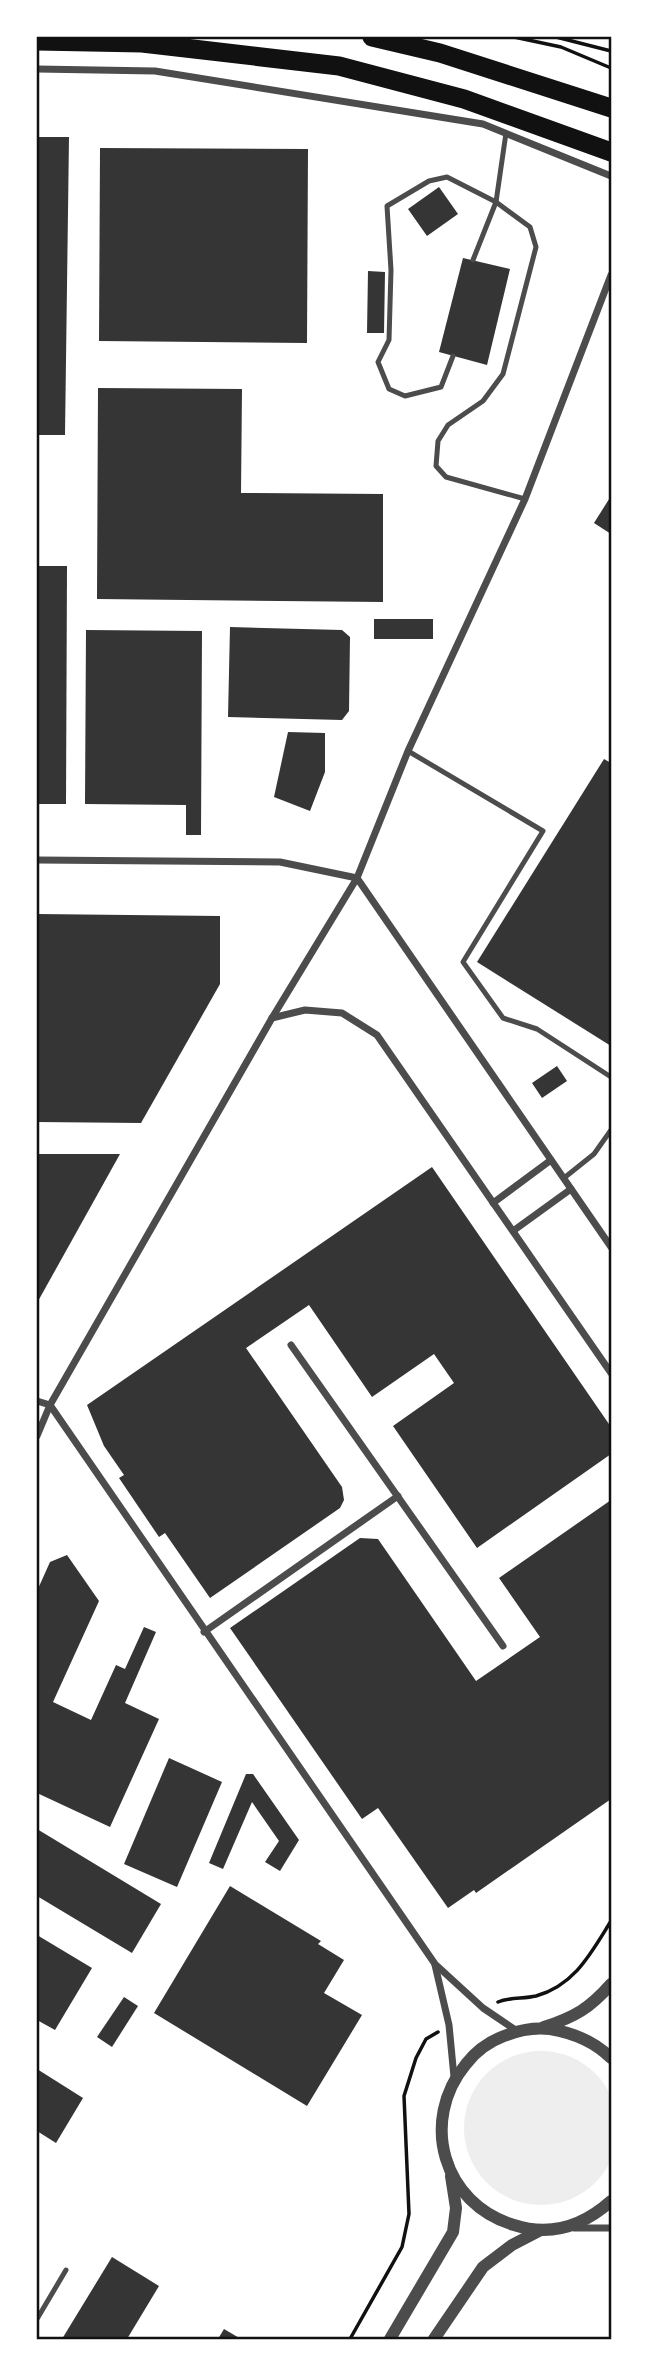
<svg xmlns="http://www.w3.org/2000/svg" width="648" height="2376" font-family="'Alegreya Sans',sans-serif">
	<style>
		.green { fill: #eee }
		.building { fill: #353535 }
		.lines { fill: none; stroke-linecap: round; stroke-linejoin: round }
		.path { stroke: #111; stroke-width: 3.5 }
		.service { stroke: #4c4c4c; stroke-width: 5 }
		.minor { stroke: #4c4c4c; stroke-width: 7 }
		.tertiary { stroke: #4c4c4c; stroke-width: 12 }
		.trunk { stroke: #111; stroke-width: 19 }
		.neatline { fill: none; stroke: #111; stroke-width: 2.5 }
	</style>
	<rect width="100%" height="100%" fill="#fff"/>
	<circle class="green" cx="541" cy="2128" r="77"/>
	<g class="building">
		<path d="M37,137h32l-4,298h-28z"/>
		<path d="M100,148l208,1 -1,194 -208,-2z"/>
		<path d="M439,187l19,27 -31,22 -19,-27z"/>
		<path d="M463,258l47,11 -23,96 -48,-13z"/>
		<path d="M368,271l17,1 -1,61h-17z"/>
		<path d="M98,388l144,1 -1,104 142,1v108l-286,-3z"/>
		<path d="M611,496v38l-17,-11z"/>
		<path d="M37,566h30l-1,238h-29z"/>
		<rect x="374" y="619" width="59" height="20"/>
		<path d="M230,627l112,3 8,7 -1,74 -7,9 -114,-3z"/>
		<path d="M86,630l116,1 -1,204h-15v-30l-101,-1z"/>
		<path d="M288,732l37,1v39l-15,39 -36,-14z"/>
		<path d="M604,759l7,4v283l-134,-84z"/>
		<path d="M37,914l183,2v68l-79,139 -104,-1z"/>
		<path d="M557,1066l10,15 -25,17 -10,-15z"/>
		<path d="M37,1154h83l-83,149z"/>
		<path d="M432,1167l179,260v27l-134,94 -84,-122 61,-43 -20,-29 -62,43 -63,-92 -63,43 96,139 2,13 -4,8 -130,90 -45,-65 -6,4 -40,-59 5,-3 -20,-29 -17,-41z"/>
		<path d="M611,1500v299l-135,94 -2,-3 -26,18 -70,-100 -16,11 -132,-191 130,-90 18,1 98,142 64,-44 -41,-59z"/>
		<path d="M67,1555l32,46 -46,101 38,18 25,-55 9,4 19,-42 12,5 -31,71 34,16 -49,108 -73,-34v-202l13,-29z"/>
		<path d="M169,1758l53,24 -45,105 -53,-23z"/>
		<path d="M246,1774h7l46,66 -19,31 -15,-9 14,-21 -27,-39 -29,67 -14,-6z"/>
		<path d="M37,1829l124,75 -29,49 -95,-57z"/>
		<path d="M230,1886l91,55 -3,3 26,16 -20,33 38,22 -55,91 -153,-93z"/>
		<path d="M37,1935l55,33 -37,62 -18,-10z"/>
		<path d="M124,1997l14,9 -26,41 -15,-10z"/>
		<path d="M37,2069l46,29 -27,45 -19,-12z"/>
		<path d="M112,2257l47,29 -32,53h-65z"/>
		<path d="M224,2329l17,10h-23z"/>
	</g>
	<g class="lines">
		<g class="path">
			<path d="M514,37l47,10 50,21"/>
			<path d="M556,37l55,14"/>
			<path d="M498,2002c12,-5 25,-3 38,-6 39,-11 55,-43 75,-75"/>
			<path d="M350,2339l52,-92 7,-33 -5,-118 12,-38 10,-19 12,-7"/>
		</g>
		<g class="service">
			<path d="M473,260l23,-58 10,-69"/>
			<path d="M453,356l-12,31 -36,9 -16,-7 -11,-27 11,-22 2,-70 -4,-64 42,-25 18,-4 49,25 34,25 6,20 -33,127 -20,27 -35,24 -10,16 -2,25 10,11 79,22"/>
			<path d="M408,751l135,80 -80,131 40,56 34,11 74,48"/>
			<path d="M564,1178l30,-24 17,-24"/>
			<path d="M37,2319l29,-49"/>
		</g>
		<g class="minor">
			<path d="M37,69l118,2 328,53 128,52"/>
			<path d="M37,860l243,2 77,16"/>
			<path d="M357,878l254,369"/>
			<path d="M272,1018l33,-8 37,3 35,22 234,338"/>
			<path d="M493,1203l58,-43"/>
			<path d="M513,1231l58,-42"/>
			<path d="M291,1345l212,301"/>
			<path d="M37,1401l13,4"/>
			<path d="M50,1405l385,559 48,44 34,23"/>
			<path d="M37,1436l13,-31 222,-387 85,-140 51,-127 117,-252 86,-224"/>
			<path d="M204,1632l194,-136"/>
			<path d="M435,1965l14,60 5,52"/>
			<path d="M574,2228h37"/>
		</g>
		<g class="tertiary">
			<path d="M544,2027c31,-10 46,-19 67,-43"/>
			<path d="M611,2058c-17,-17 -37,-25 -61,-29 -16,-2 -31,1 -46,7 -16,6 -28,15 -38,28 -47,57 -23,140 48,161 37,12 69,1 97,-24"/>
			<path d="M390,2339l63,-107 3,-24 -5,-32"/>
			<path d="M434,2339l49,-72 29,-22 27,-14"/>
		</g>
		<g class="trunk">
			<path d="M372,37l68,16 171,55"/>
			<path d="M37,41l105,2 197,23 125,33 147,53"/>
		</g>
	</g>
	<rect width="648" height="2376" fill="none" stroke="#ffffff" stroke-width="77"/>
	<rect x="38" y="38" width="572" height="2300" class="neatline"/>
</svg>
